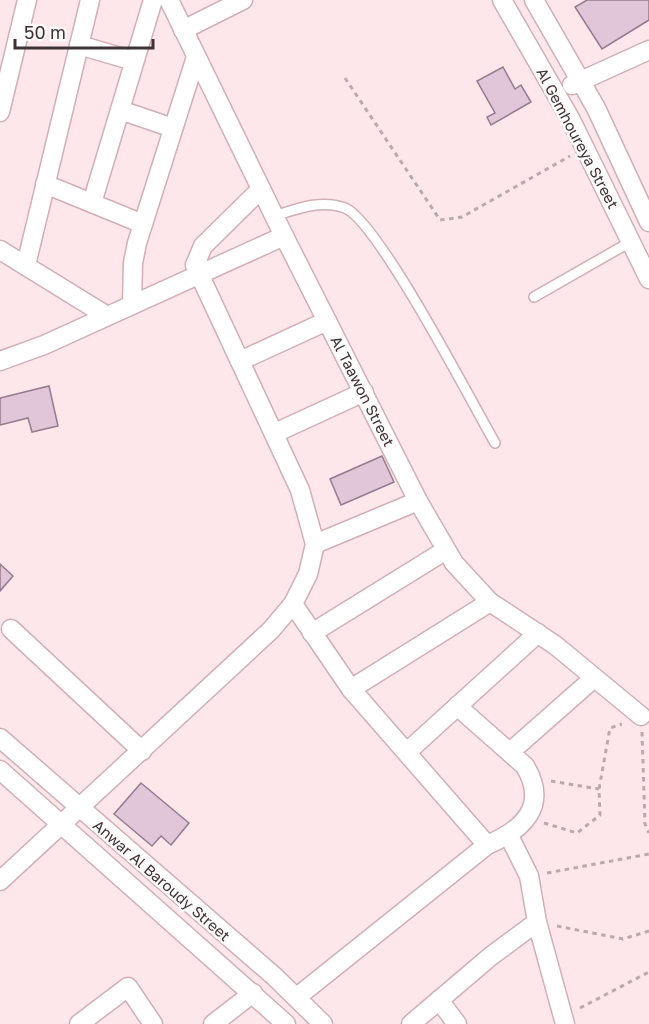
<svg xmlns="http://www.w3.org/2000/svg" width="649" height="1024" font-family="'Golos Text',sans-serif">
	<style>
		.building { fill: #e1c5d8; stroke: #957b8d; stroke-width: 1.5 }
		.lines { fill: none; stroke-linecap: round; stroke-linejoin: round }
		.service-casing { stroke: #d1afb5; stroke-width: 12 }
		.minor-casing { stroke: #d1afb5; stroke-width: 21 }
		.path { stroke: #bba9ac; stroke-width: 3; stroke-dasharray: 4.5 4.5; stroke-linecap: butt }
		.service { stroke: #fff; stroke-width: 9 }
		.minor { stroke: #fff; stroke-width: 18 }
		.labels { text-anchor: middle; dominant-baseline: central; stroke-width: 5; stroke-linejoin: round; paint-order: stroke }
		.street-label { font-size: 15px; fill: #403335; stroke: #fbfbfb }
	</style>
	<rect width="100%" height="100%" fill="#fde7eb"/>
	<g class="building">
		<path d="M587,0h62v20l-47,29 -27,-42z"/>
		<path d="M503,67l12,22 6,-4 10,17 -40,23 -4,-8 8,-4 -18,-32z"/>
		<path d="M49,386l9,40 -26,6 -4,-14 -28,7v-27z"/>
		<path d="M382,456l12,26 -53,23 -11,-26z"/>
		<path d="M0,564l13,12 -13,15z"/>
		<path d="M141,783l48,40 -18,22 -10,-9 -9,10 -38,-32z"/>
	</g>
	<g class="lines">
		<defs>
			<g id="service">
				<path d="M274,216c23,-7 47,-17 71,-8 33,13 127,195 150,235"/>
				<path d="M534,297l98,-56"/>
			</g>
			<g id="minor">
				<path d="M169,0l115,236 134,265 36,62 36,39 65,43 86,71"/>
				<path d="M502,0l69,120 78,159"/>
				<path d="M534,0l62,108 53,114"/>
				<path d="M183,30l60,-30"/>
				<path d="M79,45l55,16"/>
				<path d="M572,85l77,-35"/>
				<path d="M120,110l53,18"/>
				<path d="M0,112l27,-112"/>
				<path d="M45,184l98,40"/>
				<path d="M92,203l61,-203"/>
				<path d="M0,250l107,66"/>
				<path d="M26,265l64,-265"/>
				<path d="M132,305l1,-42 4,-20 59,-186"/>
				<path d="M0,361l44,-16 240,-109"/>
				<path d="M240,361l87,-40"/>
				<path d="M275,433l89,-41"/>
				<path d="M315,544l103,-43"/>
				<path d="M293,604l58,85 136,156"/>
				<path d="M11,629l131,122"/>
				<path d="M312,633l134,-83"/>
				<path d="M351,689l139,-87"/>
				<path d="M0,738l275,239 48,47"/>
				<path d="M407,752l131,-119"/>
				<path d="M510,752l84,-74"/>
				<path d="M0,770l286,254"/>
				<path d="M509,836l20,40 8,46 28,102"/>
				<path d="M0,881l271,-251 22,-26 15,-30 7,-30 -15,-54 -105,-225 8,-19 58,-57"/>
				<path d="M297,997l190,-152c36,-15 62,-39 38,-79l-68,-60"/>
				<path d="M439,1000l18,24"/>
				<path d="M79,1024l49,-37 25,37"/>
				<path d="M213,1024l40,-31"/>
				<path d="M411,1024l80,-68 46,-34"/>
			</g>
		</defs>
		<use href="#service" class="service-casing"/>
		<use href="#minor" class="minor-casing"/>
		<g class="path">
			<path d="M345,78l95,142 22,-3 108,-61"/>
			<path d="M642,732l3,92 4,9"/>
			<path d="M551,781l48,8"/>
			<path d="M544,823l33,10 23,-18 -1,-26 11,-61 12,-4"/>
			<path d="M547,873l102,-19"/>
			<path d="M557,926l66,13 26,-8"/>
			<path d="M580,1008l69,-36"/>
		</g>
		<use href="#service" class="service"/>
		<use href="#minor" class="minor"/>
	</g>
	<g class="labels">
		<g class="street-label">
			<text transform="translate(578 138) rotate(62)">Al Gemhoureya Street</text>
			<text transform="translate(363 391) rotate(63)">Al Taawon Street</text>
			<text transform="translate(162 880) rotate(41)">Anwar Al Baroudy Street</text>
		</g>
	</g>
	<path d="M15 39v9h138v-9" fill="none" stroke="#403335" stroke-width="3"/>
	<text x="24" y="39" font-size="18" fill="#403335" stroke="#fbfbfb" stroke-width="4.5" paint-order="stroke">50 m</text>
</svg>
